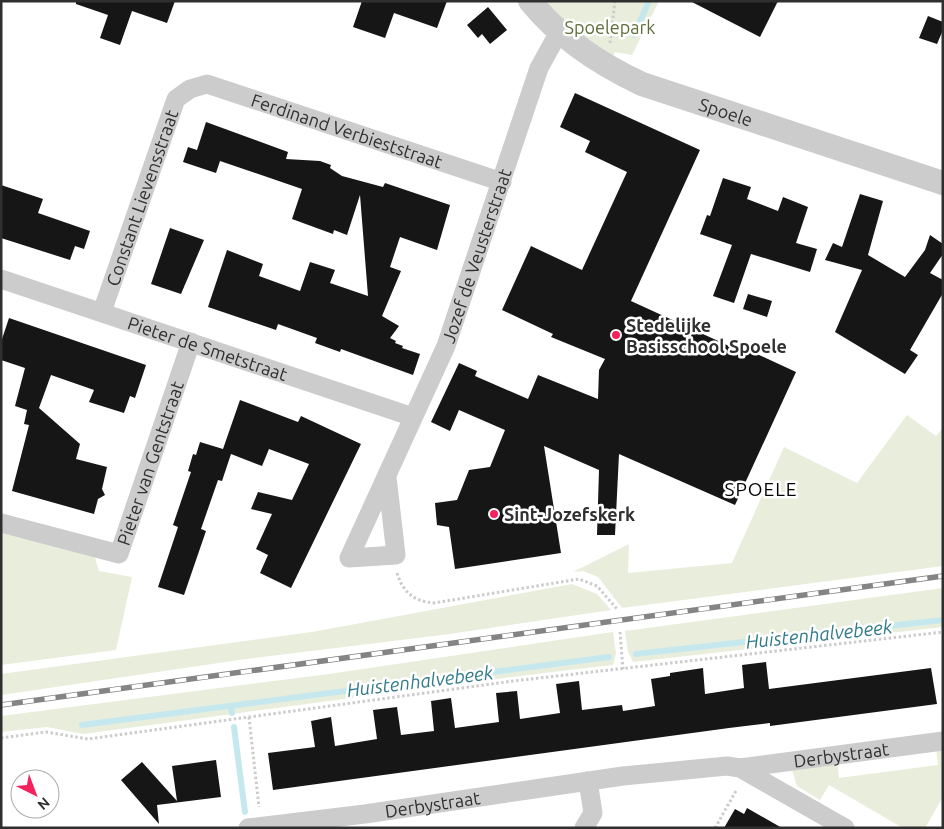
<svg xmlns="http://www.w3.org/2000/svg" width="944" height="829" font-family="Ubuntu,sans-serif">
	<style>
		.green { fill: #e9eddb }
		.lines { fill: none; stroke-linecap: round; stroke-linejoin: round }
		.stream { stroke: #c5e8ef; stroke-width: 6 }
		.building { fill: #161616 }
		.path { stroke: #ccc; stroke-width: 3; stroke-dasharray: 2.5 2.5; stroke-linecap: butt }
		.minor { stroke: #ccc; stroke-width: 19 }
		.tertiary { stroke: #ccc; stroke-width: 24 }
		.rail-casing { stroke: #848484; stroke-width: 5.5 }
		.rail { stroke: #fff; stroke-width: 4; stroke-dasharray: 11; stroke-linecap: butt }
		.poi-dot { fill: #f5215e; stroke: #fff; stroke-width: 2 }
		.labels { text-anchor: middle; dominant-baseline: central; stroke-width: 5; stroke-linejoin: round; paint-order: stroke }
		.park-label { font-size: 18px; fill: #5d6e38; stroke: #fff }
		.street-label { font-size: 18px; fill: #2f2f2f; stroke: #fff }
		.poi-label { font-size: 18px; font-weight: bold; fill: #2f2f2f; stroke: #fff; text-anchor: start }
		.neighbourhood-label { font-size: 19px; letter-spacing: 1px; fill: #000; stroke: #fff }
		.water-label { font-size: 19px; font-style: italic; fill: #317b8a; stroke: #fff }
	</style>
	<rect width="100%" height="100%" fill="#fff"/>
	<g class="green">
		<path d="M543,1h116l-27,54 -17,-3 -3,6 -21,-14z"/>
		<path d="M907,415l29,21 7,-8v138l-321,42 -24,-31 -15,-6 -10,1 56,-28 -1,29 104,-10 52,-116 73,36z"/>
		<path d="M1,530l93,24 5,17 33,6 -16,73 -115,15z"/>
		<path d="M572,584l25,10 14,16 -161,24 -204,25 -245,36v-21l311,-42z"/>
		<path d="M943,588v39l-310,35 -5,-10 -3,-21z"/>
		<path d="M613,632l3,21 -3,12c-177,20 -353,46 -530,69l-36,-7 -46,5v-16l328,-42z"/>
		<path d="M943,747v50l-18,31h-22l-74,-43 -9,15 -23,-14 -6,-19 46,-6 2,17 99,-13 -2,-17z"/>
	</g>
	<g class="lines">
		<g class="stream">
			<path d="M634,35l15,-34"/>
			<path d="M636,654l307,-34"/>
			<path d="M231,706l1,7"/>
			<path d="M82,725l527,-68"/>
			<path d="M234,727l11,85"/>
		</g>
	</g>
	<g class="building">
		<path d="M76,1h99l-8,22 -35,-12 -12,34 -20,-7 8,-23 -32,-11z"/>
		<path d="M362,1h85l-10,27 -43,-15 -9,25 -32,-11z"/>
		<path d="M690,1h88l-18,36z"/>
		<path d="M488,7l19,23 -17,14 -8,-10 -4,4 -11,-13z"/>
		<path d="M928,16l15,6v8l-6,14 -18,-6z"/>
		<path d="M575,93l125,57 -69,151 109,50 2,-4 54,25 -61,133 -116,-51 -4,81h-18l2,-65 -55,-24 17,107 -106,16 -6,-42 -12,-2 -2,-22 22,-3 12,-30 21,-3 15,-37 -46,-20 -9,21 -19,-9 28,-59 18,8 -2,5 53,23 10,-24 60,24 1,-29 6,-11 -54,-22 2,-3 -51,-24 29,-64 51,24 45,-98 -42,-20 5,-11 -30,-14z"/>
		<path d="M206,122l82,30 -2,7 34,2 11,4 -1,3 12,8 41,11 2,-4 65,22 -13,45 -37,-13 -10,30 11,4 -19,45 17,10 -9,12 6,3 -1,2 8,3 -1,2 18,6 -7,21 -72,-26 -1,3 -25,-9 2,-5 -39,-14 -2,6 -68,-23 19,-57 36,14 -4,12 41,15 10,-29 25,8 -5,13 38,13 -8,-101 -13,40 -13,-5 -1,4 -41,-15 10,-30 -82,-28 -4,12 -33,-11 5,-15 9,3z"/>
		<path d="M723,178l28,9 -4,12 31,12 5,-14 25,10 -12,36 21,6 -7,23 -59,-18 -17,49 -21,-7 19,-51 -32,-11 7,-19 3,1z"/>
		<path d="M1,185l42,14 -5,14 52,18 -6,18 -9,-3 -5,14 -69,-22z"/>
		<path d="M860,194l23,7 -15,54 37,22 20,-27 5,-15 13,9v10l-13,19 13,7v13l-33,57 8,5 -13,19 -70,-42 27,-62 -37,-10 8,-17 9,4z"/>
		<path d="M170,228l34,12 -23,54 -30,-10z"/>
		<path d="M748,294l24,7 -5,16 -24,-8z"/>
		<path d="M9,318l137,47 -11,33 -5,-2 -6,17 -35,-11 5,-12 -43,-15 -12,33 41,36 -4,15 31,8 -5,22 3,6 -7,4 -4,15 -82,-23 17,-66 -5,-1 3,-14 -12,-4 10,-38 -24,-8v-18z"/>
		<path d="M240,400l58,22 3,-6 60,28 -70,144 -31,-15 8,-18 -12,-6 16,-35 -21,-5 7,-17 34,8 17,-36 -40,-15 -7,17 -31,-12 -9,27 -4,-1 -17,49 5,2 -22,64 -26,-8 20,-60 -5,-2 18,-53 -3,-1 5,-17 3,1 4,-13 23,7z"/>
		<path d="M766,662l3,27 162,-21 6,36 -167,22v-3l-41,5 -456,62 -5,-37 47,-6 -4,-26 20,-4 4,29 42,-7 -4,-29 24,-3 4,28 33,-4 -3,-30 20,-3 4,30 44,-6 -3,-29 21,-2 3,28 40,-6 -4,-29 23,-3 3,29 40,-5 1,6 32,-5 -4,-27 19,-3v-3l33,-5 2,26 39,-6 -2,-23z"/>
		<path d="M216,760l5,37 -64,8 2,19 -38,-44 21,-18 35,39 -5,-35z"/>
		<path d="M747,808l35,20h-58l11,-19 9,5z"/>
	</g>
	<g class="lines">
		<g class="path">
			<path d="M610,43l5,-42"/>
			<path d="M397,573c6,19 16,28 37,30l145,-24 18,7 20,23"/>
			<path d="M620,632l3,37"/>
			<path d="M249,717l10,90"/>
			<path d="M1,738l45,-6 42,7 425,-58 430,-49"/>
			<path d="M715,828l22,-39"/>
		</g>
		<g class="minor">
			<path id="s1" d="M1,279l412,138"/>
			<path id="s2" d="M102,312l74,-213 14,-10 17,-5 295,98"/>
			<path id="s3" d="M387,477l9,78 -47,3 97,-212 93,-278 20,-36"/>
			<path id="s4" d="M1,523l118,31 72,-212"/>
			<path id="s5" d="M740,768l203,-27"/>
			<path id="s6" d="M248,828l117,-14 258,-38 104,-10 13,2 105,60"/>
			<path d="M584,828l9,-15 -5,-32"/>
		</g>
		<path class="tertiary" id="s7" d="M530,1c30,37 69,63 112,83l301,99"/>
		<defs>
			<path id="rail" d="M1,705l942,-129"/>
		</defs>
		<use href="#rail" class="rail-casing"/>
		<use href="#rail" class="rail"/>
	</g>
	<g class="poi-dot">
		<circle cx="616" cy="335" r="5"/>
		<circle cx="494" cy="514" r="5"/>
	</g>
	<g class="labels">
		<g class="park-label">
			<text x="610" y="27">Spoelepark</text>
		</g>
		<g class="street-label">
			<text stroke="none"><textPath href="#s7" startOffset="229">Spoele</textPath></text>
			<text stroke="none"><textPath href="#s2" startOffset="408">Ferdinand Verbieststraat</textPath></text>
			<text stroke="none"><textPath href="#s2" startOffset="121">Constant Lievensstraat</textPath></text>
			<text stroke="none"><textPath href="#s3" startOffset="454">Jozef de Veusterstraat</textPath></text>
			<text stroke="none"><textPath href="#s1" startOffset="218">Pieter de Smetstraat</textPath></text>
			<text stroke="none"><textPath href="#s4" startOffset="218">Pieter van Gentstraat</textPath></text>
			<text stroke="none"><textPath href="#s5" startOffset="102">Derbystraat</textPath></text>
			<text stroke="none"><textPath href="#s6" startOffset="186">Derbystraat</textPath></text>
		</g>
		<g class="poi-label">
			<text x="626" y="325">Stedelijke<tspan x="626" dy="21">Basisschool Spoele</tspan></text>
			<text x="504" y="514">Sint-Jozefskerk</text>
		</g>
		<g class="neighbourhood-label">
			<text x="761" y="489">SPOELE</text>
		</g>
		<g class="water-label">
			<text transform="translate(819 634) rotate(-6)">Huistenhalvebeek</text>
			<text transform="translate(420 681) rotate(-7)">Huistenhalvebeek</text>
		</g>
	</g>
	<rect width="944" height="829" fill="none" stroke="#2f2f2f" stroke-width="5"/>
	<g transform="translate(35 794) rotate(138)"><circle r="24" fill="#ffffff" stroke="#acacac"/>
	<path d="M0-4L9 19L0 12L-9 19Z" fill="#f5215e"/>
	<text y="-8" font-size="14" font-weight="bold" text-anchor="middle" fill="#2f2f2f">N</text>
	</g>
</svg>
